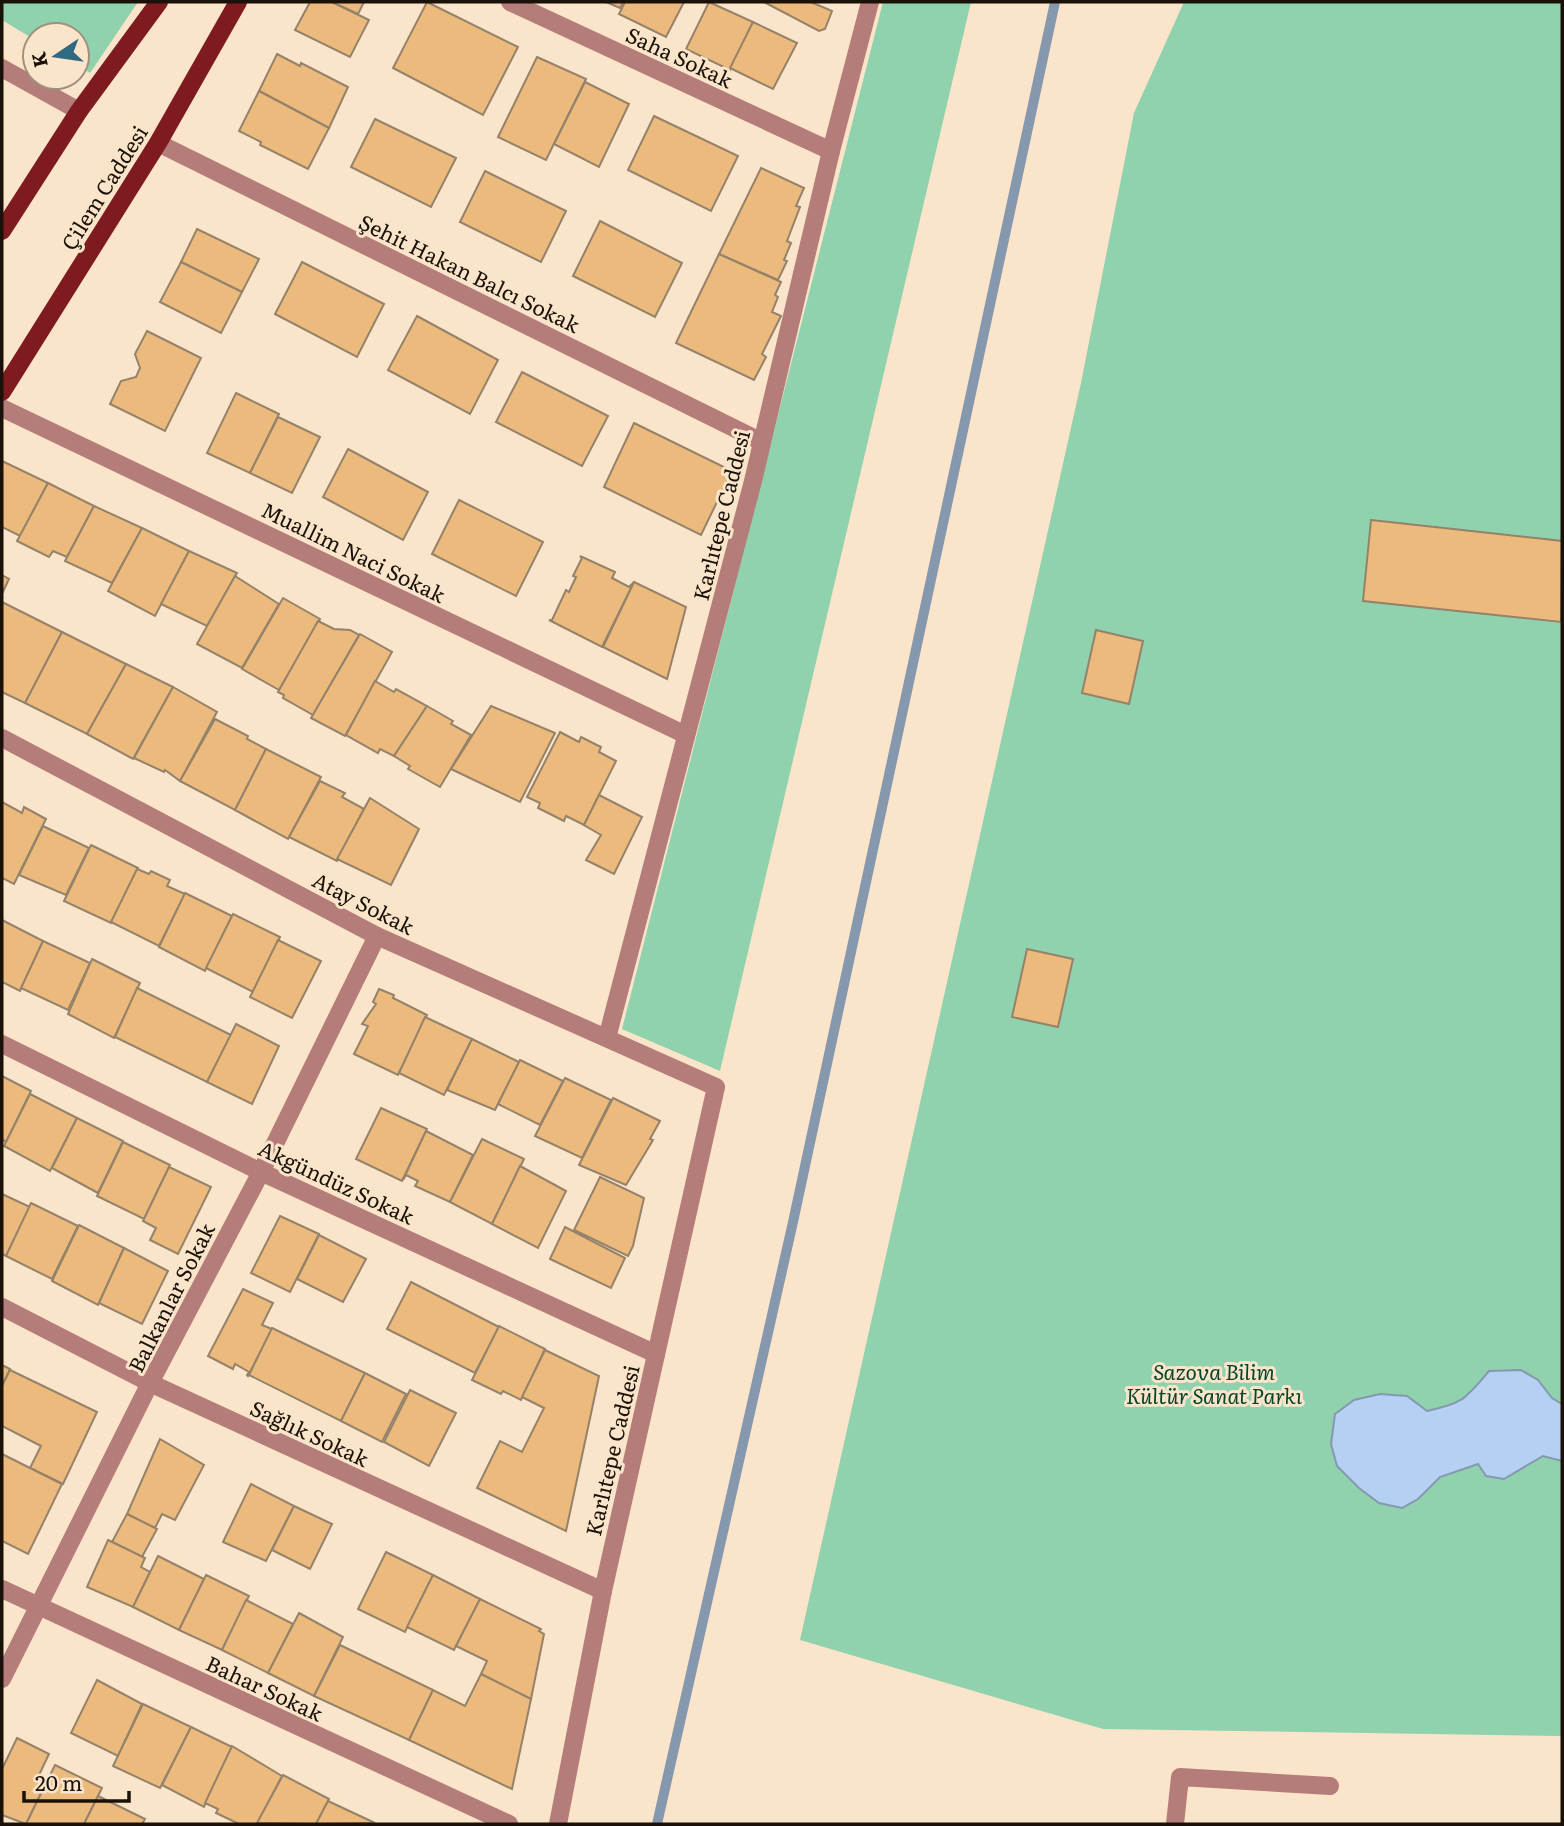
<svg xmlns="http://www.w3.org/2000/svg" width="1564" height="1826" font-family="Literata,serif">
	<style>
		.green { fill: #90d2ad }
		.water { fill: #b4d1f4; stroke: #8698ae; stroke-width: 2 }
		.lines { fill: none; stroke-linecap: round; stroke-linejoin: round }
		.stream { stroke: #8698ae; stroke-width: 10 }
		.building { fill: #ebba7c; stroke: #95826a; stroke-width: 2 }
		.minor { stroke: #b57d79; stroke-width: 18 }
		.major { stroke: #7e1b20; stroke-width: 18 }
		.labels { text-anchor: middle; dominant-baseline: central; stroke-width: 6; stroke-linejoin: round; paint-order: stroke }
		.street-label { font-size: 21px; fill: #1a1209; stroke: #fae4ca }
		.park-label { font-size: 21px; font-style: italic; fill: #04442a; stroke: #fae4ca }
	</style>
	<rect width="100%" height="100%" fill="#fae4ca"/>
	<g class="green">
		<path d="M2,2h136l-48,71 -13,-8v-30h-42v5l-33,-20z"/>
		<path d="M883,2h88l-251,1069 -98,-42z"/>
		<path d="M1184,2h378v1734l-459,-7 -303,-89 281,-1257 53,-270z"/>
	</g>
	<path class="water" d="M1521,1370l17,10 14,18 10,6v57l-19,-5 -39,23 -18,-3 -8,-12 -38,13 -22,22 -16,9 -23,-5 -20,-15 -22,-22 -6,-22 4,-30 19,-14 26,-6 27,2 20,15c37,-8 38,-12 62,-40z"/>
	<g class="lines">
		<path class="stream" d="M657,1824l136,-602 262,-1220"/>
	</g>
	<g class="building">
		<path d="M310,2h22l37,18 -19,37 -55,-27z"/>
		<path d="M332,2h32l-6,12z"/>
		<path d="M427,2l91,45 -35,68 -90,-47z"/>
		<path d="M606,2h17l-3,6z"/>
		<path d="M625,2h59l-18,35 -47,-23z"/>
		<path d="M709,2l44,20 -23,48 -44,-21z"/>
		<path d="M764,2h47l21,9 -7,18 -6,2z"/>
		<path d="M753,22l44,21 -24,46 -43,-21z"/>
		<path d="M277,54l23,12 1,-3 47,24 -19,41 -70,-37z"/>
		<path d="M537,57l49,22 -40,81 -48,-23z"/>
		<path d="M585,82l44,22 -30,63 -45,-23z"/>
		<path d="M259,91l70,37 -21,41 -48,-24 1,-3 -22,-11z"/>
		<path d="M654,116l84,40 -27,55 -83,-41z"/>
		<path d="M375,119l81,39 -25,49 -80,-40z"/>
		<path d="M761,168l43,20 -8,18 4,1 -13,34 4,2 -7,17 3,1 -9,19 -59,-26z"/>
		<path d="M485,171l81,40 -25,51 -81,-40z"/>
		<path d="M600,221l82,42 -27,54 -82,-41z"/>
		<path d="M197,229l62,30 -17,33 -61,-30z"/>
		<path d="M719,254l62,28 -6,13 3,2 -6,15 9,4 -19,38 4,3 -12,23 -78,-37z"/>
		<path d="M181,262l61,30 -21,41 -61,-31z"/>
		<path d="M302,262l82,42 -27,53 -82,-43z"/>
		<path d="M417,316l81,44 -28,54 -82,-44z"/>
		<path d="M147,331l54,27 -36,73 -55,-27 11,-23 15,-4 4,-9 -5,-14z"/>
		<path d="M522,372l86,44 -26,50 -86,-44z"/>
		<path d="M236,393l43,21 -29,59 -43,-20z"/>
		<path d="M278,417l42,20 -28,56 -42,-20z"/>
		<path d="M634,423l98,48 -31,64 -97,-48z"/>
		<path d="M348,449l80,43 -25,48 -80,-43z"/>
		<path d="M2,461l46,22 -28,53 -18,-9z"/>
		<path d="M48,483l46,23 -27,51 -14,-6 -4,6 -32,-16z"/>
		<path d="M459,500l84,42 -27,54 -84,-42z"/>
		<path d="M94,506l48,22 -30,55 -47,-22z"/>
		<path d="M1371,520l191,21 -1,81 -198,-21z"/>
		<path d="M142,528l47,23 -34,65 -47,-25z"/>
		<path d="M189,551l48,22 -30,53 -46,-22z"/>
		<path d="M580,556l35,16 -3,6 17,9 5,-5 -32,65 -53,-27h3l14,-30 3,2 7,-15 -3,-1 9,-18z"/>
		<path d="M2,575l7,4 -7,15z"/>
		<path d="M235,576l44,28 -37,64 -45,-24z"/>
		<path d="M634,582l52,25 -19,72 -64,-32z"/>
		<path d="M283,598l37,21 -41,71 -37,-21z"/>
		<path d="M2,602l60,30 -37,71 -23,-11z"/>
		<path d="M318,621l16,8 16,1 9,5 -46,80 -30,-17 1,-3 -6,-3z"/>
		<path d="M1096,630l47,11 -14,63 -47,-11z"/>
		<path d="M62,632l64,32 -39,70 -62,-31z"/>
		<path d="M360,634l32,18 -47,84 -34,-18z"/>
		<path d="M126,664l47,23 -40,72 -46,-25z"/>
		<path d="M375,681l19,11 2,-3 31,17 -33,50 -14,-7 -2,4 -32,-18z"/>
		<path d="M173,687l44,25 -37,69 -15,-11 -1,2 -30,-14z"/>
		<path d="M427,706l26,15 -2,3 20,11 -31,52 -32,-18 2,-3 -16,-10z"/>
		<path d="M491,706l64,27 -35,69 -69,-33z"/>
		<path d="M215,719l33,17 -1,3 19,10 -31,61 -55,-29z"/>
		<path d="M560,732l19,10 2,-5 20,10 -2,5 17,9 -32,64 -18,-9 -2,5 -26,-13 2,-5 -13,-6z"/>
		<path d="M266,749l55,28 -33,62 -53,-29z"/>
		<path d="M320,781l25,12 -3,4 22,12 -27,52 -48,-24z"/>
		<path d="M599,795l43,22 -28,57 -28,-14 15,-25 -17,-10z"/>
		<path d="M370,798l49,31 -28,56 -54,-26z"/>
		<path d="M2,802l20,11 2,-6 22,12 -32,65 -12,-6z"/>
		<path d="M43,826l46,22 -23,47 -47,-20z"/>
		<path d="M91,845l47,23 -27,55 -47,-22z"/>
		<path d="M137,869l12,5 2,-3 19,9 -3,6 18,8 -26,52 -48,-24z"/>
		<path d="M185,893l47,23 -27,55 -46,-24z"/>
		<path d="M233,914l47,23 -27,55 -47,-24z"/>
		<path d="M2,920l41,21 -23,50 -18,-9z"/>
		<path d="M278,940l43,21 -29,57 -42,-21z"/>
		<path d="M43,941l47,22 -22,47 -47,-22z"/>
		<path d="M1027,949l46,10 -15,68 -46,-10z"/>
		<path d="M92,959l48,24 -26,55 -46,-24z"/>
		<path d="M137,988l94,47 -24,47 -92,-45z"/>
		<path d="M379,989l15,6 -1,3 34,17 -29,60 -44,-21 14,-28 -6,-2 14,-20 -3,-2z"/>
		<path d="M425,1017l47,22 -28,56 -45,-22z"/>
		<path d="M236,1024l43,22 -27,58 -45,-22z"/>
		<path d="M472,1039l47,23 -24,48 -48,-20z"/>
		<path d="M520,1060l43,21 -23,44 -42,-21z"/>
		<path d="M2,1076l29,15 -25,51 -4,-3z"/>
		<path d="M565,1078l46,22 -29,58 -47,-22z"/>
		<path d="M30,1094l47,24 -27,53 -46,-25z"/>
		<path d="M613,1098l47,23 -10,18 3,1 -27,45 -47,-20z"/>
		<path d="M381,1108l46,21 -25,52 -46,-22z"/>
		<path d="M77,1118l46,23 -25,52 -46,-25z"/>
		<path d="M426,1131l47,24 -23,47 -35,-16 3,-5 -12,-6 -3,5z"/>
		<path d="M482,1139l42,20 -32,65 -42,-22z"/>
		<path d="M123,1142l47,23 -26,54 -47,-23z"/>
		<path d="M520,1166l46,25 -28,57 -46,-24z"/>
		<path d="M169,1167l42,20 -33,67 -28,-14 6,-12 -13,-7z"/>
		<path d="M600,1177l44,21 -11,48 -5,10 -54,-26z"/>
		<path d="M2,1194l28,13 -24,49 -4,-2z"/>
		<path d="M31,1203l47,23 -26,53 -46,-23z"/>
		<path d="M280,1216l39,18 -29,58 -39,-19z"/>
		<path d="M79,1225l45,23 -26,57 -46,-24z"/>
		<path d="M565,1227l60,31 -14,30 -61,-29z"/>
		<path d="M319,1235l47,24 -23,43 -46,-23z"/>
		<path d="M124,1248l44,23 -26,53 -43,-21z"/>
		<path d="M411,1282l88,45 -24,46 -88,-44z"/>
		<path d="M243,1289l30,14 -11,22 10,4 -24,47 -1,-1 2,-3 -14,-8 -2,5 -25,-13z"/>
		<path d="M499,1326l46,23 -24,51 -18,-9 -2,3 -29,-14z"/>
		<path d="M272,1328l93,45 -24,48 -92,-46z"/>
		<path d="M545,1350l54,26 -33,155 -89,-43 23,-47 22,11 22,-44 -22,-11z"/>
		<path d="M2,1365l8,4 -8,17z"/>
		<path d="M10,1370l87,42 -34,72 -33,-16 11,-22 -39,-20v-40z"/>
		<path d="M365,1373l41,21 -24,48 -41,-21z"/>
		<path d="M410,1390l46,23 -27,53 -45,-24z"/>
		<path d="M160,1439l44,26 -29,55 -13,-6 -7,14 -28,-14z"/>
		<path d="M2,1454l60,30 -34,70 -26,-13z"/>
		<path d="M251,1484l43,22 -28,55 -43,-19z"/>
		<path d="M294,1506l38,18 -22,45 -38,-19z"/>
		<path d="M127,1514l30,15 -15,28 -30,-15z"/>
		<path d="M108,1540l37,18 -4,9 9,5 -17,35 -46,-20z"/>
		<path d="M386,1552l47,23 -28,57 -47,-23z"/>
		<path d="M158,1556l46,23 -25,51 -46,-23z"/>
		<path d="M206,1575l43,21 -27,54 -43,-20z"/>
		<path d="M433,1575l47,24 -26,51 -47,-23z"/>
		<path d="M480,1599l61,30 -2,2 5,3 -13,65 -50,-25 6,-13 -31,-15z"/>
		<path d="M246,1600l47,24 -25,49 -46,-23z"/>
		<path d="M299,1613l44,24 -29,59 -46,-23z"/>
		<path d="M340,1645l93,45 -24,50 -95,-44z"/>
		<path d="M481,1674l50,25 -19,90 -103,-49 24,-50 32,16z"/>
		<path d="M97,1680l45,24 -24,52 -47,-23z"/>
		<path d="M143,1704l48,23 -31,61 -47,-22z"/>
		<path d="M191,1727l41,20 -28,60 -42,-22z"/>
		<path d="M17,1738l32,16 -10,21 9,4 -22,45 -24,-9v-46z"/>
		<path d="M232,1746l50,30 -25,48h-18l-23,-11 2,-4 -13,-6z"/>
		<path d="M55,1765l47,23 -18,36h-58z"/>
		<path d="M283,1775l46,24 -13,25 -59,-1z"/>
		<path d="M98,1796l47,23 -3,5h-58z"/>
		<path d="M328,1801l47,22 -59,1z"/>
	</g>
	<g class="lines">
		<g class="minor">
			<path d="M510,2l321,149"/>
			<path d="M2,68l77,43"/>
			<path d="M158,143l604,299"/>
			<path d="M2,408l684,327"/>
			<path d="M2,738l375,198 339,151 -113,504 -45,233"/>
			<path d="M607,1038l146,-557 78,-330 39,-149"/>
			<path d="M2,1044l259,128 395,182"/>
			<path d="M2,1307l148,76 453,208"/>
			<path d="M2,1589l507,235"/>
			<path d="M2,1679l148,-296 111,-211 116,-236"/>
			<path d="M1175,1824l5,-47 150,9"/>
		</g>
		<g class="major">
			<path d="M2,231l77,-120 80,-109"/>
			<path d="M2,392l156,-249 80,-141"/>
		</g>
	</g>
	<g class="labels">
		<g class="street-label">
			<text transform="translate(680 56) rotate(25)">Saha Sokak</text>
			<text transform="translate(103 187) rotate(-58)">Çilem Caddesi</text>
			<text transform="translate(470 272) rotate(26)">Şehit Hakan Balcı Sokak</text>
			<text transform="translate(720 515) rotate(-76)">Karlıtepe Caddesi</text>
			<text transform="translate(354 551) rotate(26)">Muallim Naci Sokak</text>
			<text transform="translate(364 902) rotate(27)">Atay Sokak</text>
			<text transform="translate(337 1181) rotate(25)">Akgündüz Sokak</text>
			<text transform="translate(170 1297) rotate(-63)">Balkanlar Sokak</text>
			<text transform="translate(310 1432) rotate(25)">Sağlık Sokak</text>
			<text transform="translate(611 1450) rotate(-77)">Karlıtepe Caddesi</text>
			<text transform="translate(265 1687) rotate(25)">Bahar Sokak</text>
		</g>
		<g class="park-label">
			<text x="1214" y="1370">Sazova Bilim<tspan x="1214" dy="24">Kültür Sanat Parkı</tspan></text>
		</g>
	</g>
	<rect width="1564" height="1826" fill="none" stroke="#1a1209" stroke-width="7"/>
	<g transform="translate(56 56) rotate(257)"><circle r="33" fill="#fae4ca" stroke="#a0907d" stroke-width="2"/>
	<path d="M0-5L12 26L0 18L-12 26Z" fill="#2f6982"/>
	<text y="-10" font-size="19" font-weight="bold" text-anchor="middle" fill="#1a1209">K</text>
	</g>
	<path d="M24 1791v10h105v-10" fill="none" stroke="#1a1209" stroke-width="3.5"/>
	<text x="35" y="1791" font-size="21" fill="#1a1209" stroke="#fae4ca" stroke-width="5" paint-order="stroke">20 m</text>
</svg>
